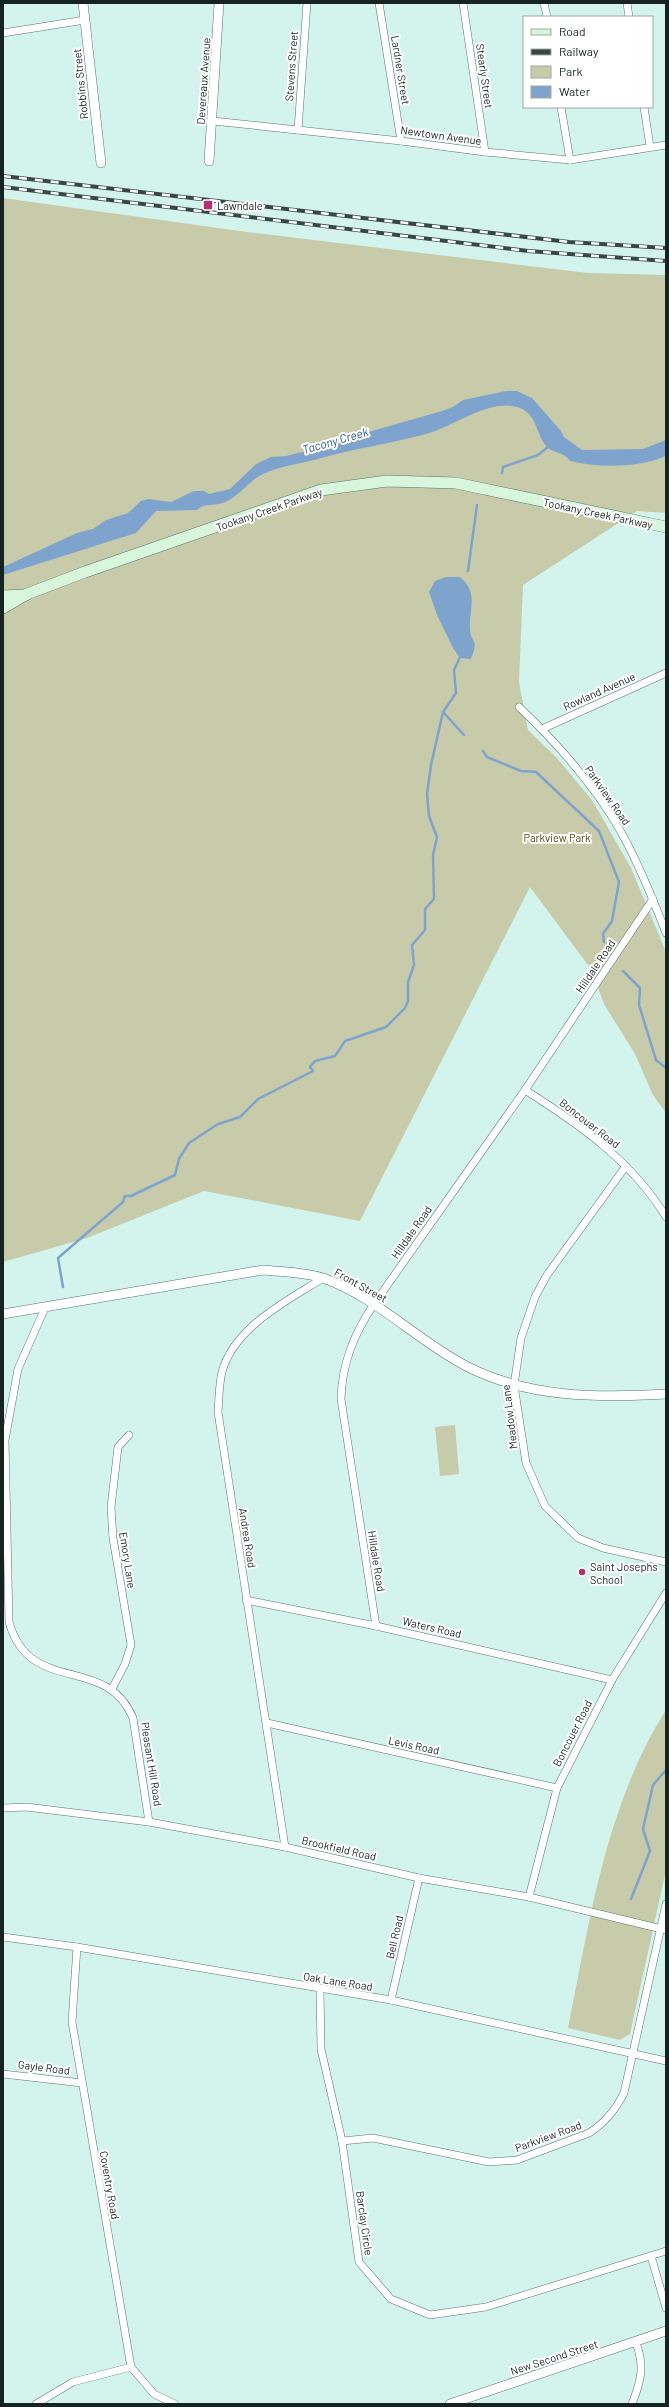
<svg xmlns="http://www.w3.org/2000/svg" width="669" height="2407" font-family="Barlow,sans-serif">
	<style>
		.green { fill: #c8cbaa }
		.water { fill: #7ea4ce }
		.lines { fill: none; stroke-linecap: round; stroke-linejoin: round }
		.stream { stroke: #7ea4ce; stroke-width: 2.5 }
		.minor-casing { stroke: #57756f; stroke-width: 8 }
		.tertiary-casing { stroke: #57756f; stroke-width: 10 }
		.secondary-casing { stroke: #57756f; stroke-width: 12 }
		.minor { stroke: #fff; stroke-width: 7 }
		.tertiary { stroke: #fff; stroke-width: 9 }
		.secondary { stroke: #d8f6dc; stroke-width: 11 }
		.rail-casing { stroke: #374844; stroke-width: 4 }
		.rail { stroke: #fff; stroke-width: 2.5; stroke-dasharray: 8; stroke-linecap: butt }
		.poi-dot { fill: #b42e71; stroke: #fff; stroke-width: 1.5 }
		.labels { text-anchor: middle; dominant-baseline: central; stroke-width: 4; stroke-linejoin: round; paint-order: stroke }
		.street-label { font-size: 11px; fill: #162320; stroke: #fff }
		.poi-label { font-size: 11px; fill: #162320; stroke: #fff; text-anchor: start }
		.park-label { font-size: 11px; fill: #4d5010; stroke: #fff }
		.water-label { font-size: 12px; font-style: italic; fill: #245a8f; stroke: #fff }
	</style>
	<rect width="100%" height="100%" fill="#d2f4ed"/>
	<g class="green">
		<path d="M3,198l244,34 341,41 78,2v238l-29,-2 -114,74 -4,97 9,48 28,27 36,43 39,68 35,84v161l-13,-18 -18,-41 -31,-50 -13,-35 -61,-82 -170,334 -156,-30 -117,47 -84,24z"/>
		<path d="M455,1425l4,49 -19,2 -5,-49z"/>
		<path d="M666,1710v160l-36,164 -10,6 -52,-12c22,-109 38,-223 98,-318z"/>
	</g>
	<g class="water">
		<path d="M506,391h11l15,7 29,33 3,6 18,13 61,-1 23,-9v16c-28,12 -67,12 -96,5 -6,-9 -17,-8 -23,-14 -12,-13 -9,-34 -30,-40 -28,-8 -64,20 -91,27 -37,10 -75,15 -112,26 -17,4 -37,7 -53,15 -13,7 -22,21 -36,27 -10,5 -20,0 -28,8l-41,1 -20,22 -133,42v-8l74,-34 16,-4 13,-9 22,-7 13,-12 7,-2 23,3 23,-11h10l5,3 21,-5 26,-25 15,-7 15,-1 61,-15 25,-10 70,-20 11,-4 10,-7z"/>
		<path d="M446,577h14c19,16 9,32 10,52 0,14 10,9 1,30l-11,-1 -7,-10 -16,-33 -8,-23 6,-11z"/>
	</g>
	<g class="lines">
		<g class="stream">
			<path d="M502,473l1,-6 35,-12 11,-9"/>
			<path d="M468,571l9,-66"/>
			<path d="M461,655l-7,15 2,23 -13,19 21,23"/>
			<path d="M483,751l4,6 34,14 15,1 63,59 20,51 -7,39 -9,13 1,8"/>
			<path d="M623,971l17,17 -1,17 17,55 10,8"/>
			<path d="M63,1287l-5,-29 65,-56 2,-6h6l44,-21 4,-16 10,-16 29,-19 22,-7 18,-18 55,-28 -3,-4 5,-6 20,-5 10,-15 41,-14 19,-19 3,-7v-19l6,-17 -2,-20 13,-15v-21l9,-10 -1,-44 4,-18 -8,-21 -2,-22 4,-29 12,-53"/>
			<path d="M631,1899l19,-48 -7,-22 10,-44 13,-15"/>
		</g>
		<defs>
			<g id="minor">
				<path d="M379,3l22,138"/>
				<path d="M463,3l22,149"/>
				<path d="M544,3l3,14"/>
				<path d="M627,3l2,14"/>
				<path d="M3,33l82,-13"/>
				<path d="M561,107l9,53"/>
				<path d="M644,107l6,40"/>
				<path d="M213,121l188,20 84,11 85,8 96,-15"/>
				<path d="M298,130l9,-127"/>
				<path d="M519,707c38,36 76,79 102,125 18,32 32,67 45,101"/>
				<path d="M542,729l124,-56"/>
				<path d="M525,1090c54,34 107,71 141,127"/>
				<path d="M626,1166l-79,109 -12,22 -14,41 -7,47 12,78 19,43 33,32 25,10 63,14"/>
				<path d="M45,1308l-27,61 -13,71 4,182c21,75 97,31 124,96l16,104"/>
				<path d="M246,1600l130,26 236,54"/>
				<path d="M376,1626l-35,-227c1,-36 13,-65 33,-95l151,-214 128,-191"/>
				<path d="M112,1689l13,-25 6,-19 -18,-107 -2,-31 7,-60 11,-12"/>
				<path d="M267,1723l290,65"/>
				<path d="M3,1808l23,-1 123,15 136,25 134,31 110,19 137,33"/>
				<path d="M285,1847l-67,-435c1,-13 1,-28 4,-40 12,-45 65,-71 101,-94"/>
				<path d="M529,1897l28,-109 55,-108 54,-87"/>
				<path d="M3,1937l74,10 314,53 275,61"/>
				<path d="M77,1947l-5,75 59,345 23,27 21,10"/>
				<path d="M320,1990l1,59 21,92 17,121 32,37 39,16 56,-8 180,-56"/>
				<path d="M391,2000l28,-122"/>
				<path d="M3,2074l79,9"/>
				<path d="M342,2141l31,-3 116,24 28,-2 72,-27c16,-10 27,-24 35,-40l42,-189"/>
				<path d="M651,2256l15,52"/>
				<path d="M36,2404l37,-22 58,-15"/>
				<path d="M632,2404c9,-23 13,-38 4,-61"/>
			</g>
			<g id="tertiary">
				<path d="M83,3l18,160"/>
				<path d="M209,161l10,-158"/>
				<path d="M3,1314l260,-44c20,2 41,2 60,8 54,19 94,63 145,89 62,31 130,31 198,27"/>
				<path d="M450,2404l216,-73"/>
			</g>
			<g id="secondary">
				<path d="M3,596l23,-1"/>
				<path d="M3,608l24,-14 58,-22 236,-82 66,-9 69,2 210,44"/>
			</g>
		</defs>
		<use href="#minor" class="minor-casing"/>
		<use href="#tertiary" class="tertiary-casing"/>
		<use href="#secondary" class="secondary-casing"/>
		<use href="#minor" class="minor"/>
		<use href="#tertiary" class="tertiary"/>
		<use href="#secondary" class="secondary"/>
		<defs>
			<g id="rail">
				<path d="M3,176l566,66 97,6"/>
				<path d="M3,187l525,64 138,10"/>
			</g>
		</defs>
		<use href="#rail" class="rail-casing"/>
		<use href="#rail" class="rail"/>
	</g>
	<g class="poi-dot">
		<rect x="203" y="200" width="10" height="10" rx="2"/>
		<circle cx="582" cy="1572" r="4"/>
	</g>
	<g class="labels">
		<g class="street-label">
			<text transform="translate(291 66) rotate(-86)">Stevens Street</text>
			<text transform="translate(401 70) rotate(81)">Lardner Street</text>
			<text transform="translate(485 76) rotate(82)">Stearly Street</text>
			<text transform="translate(203 81) rotate(-86)">Devereaux Avenue</text>
			<text transform="translate(80 84) rotate(-96)">Robbins Street</text>
			<text transform="translate(441 135) rotate(8)">Newtown Avenue</text>
			<text transform="translate(269 509) rotate(-19)">Tookany Creek Parkway</text>
			<text transform="translate(598 513) rotate(12)">Tookany Creek Parkway</text>
			<text transform="translate(599 691) rotate(-24)">Rowland Avenue</text>
			<text transform="translate(608 795) rotate(55)">Parkview Road</text>
			<text transform="translate(595 966) rotate(-56)">Hilldale Road</text>
			<text transform="translate(590 1123) rotate(38)">Boncouer Road</text>
			<text transform="translate(411 1232) rotate(-55)">Hilldale Road</text>
			<text transform="translate(361 1285) rotate(29)">Front Street</text>
			<text transform="translate(509 1417) rotate(-97)">Meadow Lane</text>
			<text transform="translate(248 1538) rotate(81)">Andrea Road</text>
			<text transform="translate(128 1560) rotate(81)">Emory Lane</text>
			<text transform="translate(377 1561) rotate(81)">Hilldale Road</text>
			<text transform="translate(432 1627) rotate(13)">Waters Road</text>
			<text transform="translate(572 1733) rotate(-63)">Boncouer Road</text>
			<text transform="translate(414 1745) rotate(12)">Levis Road</text>
			<text transform="translate(152 1764) rotate(81)">Pleasant Hill Road</text>
			<text transform="translate(339 1848) rotate(13)">Brookfield Road</text>
			<text transform="translate(394 1937) rotate(-77)">Bell Road</text>
			<text transform="translate(338 1981) rotate(9)">Oak Lane Road</text>
			<text transform="translate(44 2067) rotate(7)">Gayle Road</text>
			<text transform="translate(548 2136) rotate(-20)">Parkview Road</text>
			<text transform="translate(110 2185) rotate(80)">Coventry Road</text>
			<text transform="translate(365 2223) rotate(82)">Barclay Circle</text>
			<text transform="translate(554 2357) rotate(-18)">New Second Street</text>
		</g>
		<g class="poi-label">
			<text x="217" y="205">Lawndale</text>
			<text x="590" y="1566">Saint Josephs<tspan x="590" dy="13">School</tspan></text>
		</g>
		<g class="park-label">
			<text x="557" y="837">Parkview Park</text>
		</g>
		<g class="water-label">
			<text transform="translate(335 440) rotate(-16)">Tacony Creek</text>
		</g>
	</g>
	<rect width="669" height="2407" fill="none" stroke="#162320" stroke-width="8"/>
	<rect x="523" y="16" width="130" height="92" fill="#ffffff" stroke="#a2a7a6"/>
	<rect x="531" y="29" width="20" height="6" fill="#d8f6dc" stroke="#a2a7a6"/>
	<text x="559" y="36" font-size="12" fill="#162320">Road</text>
	<rect x="531" y="49" width="20" height="6" fill="#374844" stroke="#a2a7a6"/>
	<text x="559" y="56" font-size="12" fill="#162320">Railway</text>
	<rect x="531" y="66" width="20" height="12" fill="#c8cbaa" stroke="#a2a7a6"/>
	<text x="559" y="76" font-size="12" fill="#162320">Park</text>
	<rect x="531" y="86" width="20" height="12" fill="#7ea4ce" stroke="#a2a7a6"/>
	<text x="559" y="96" font-size="12" fill="#162320">Water</text>
</svg>
